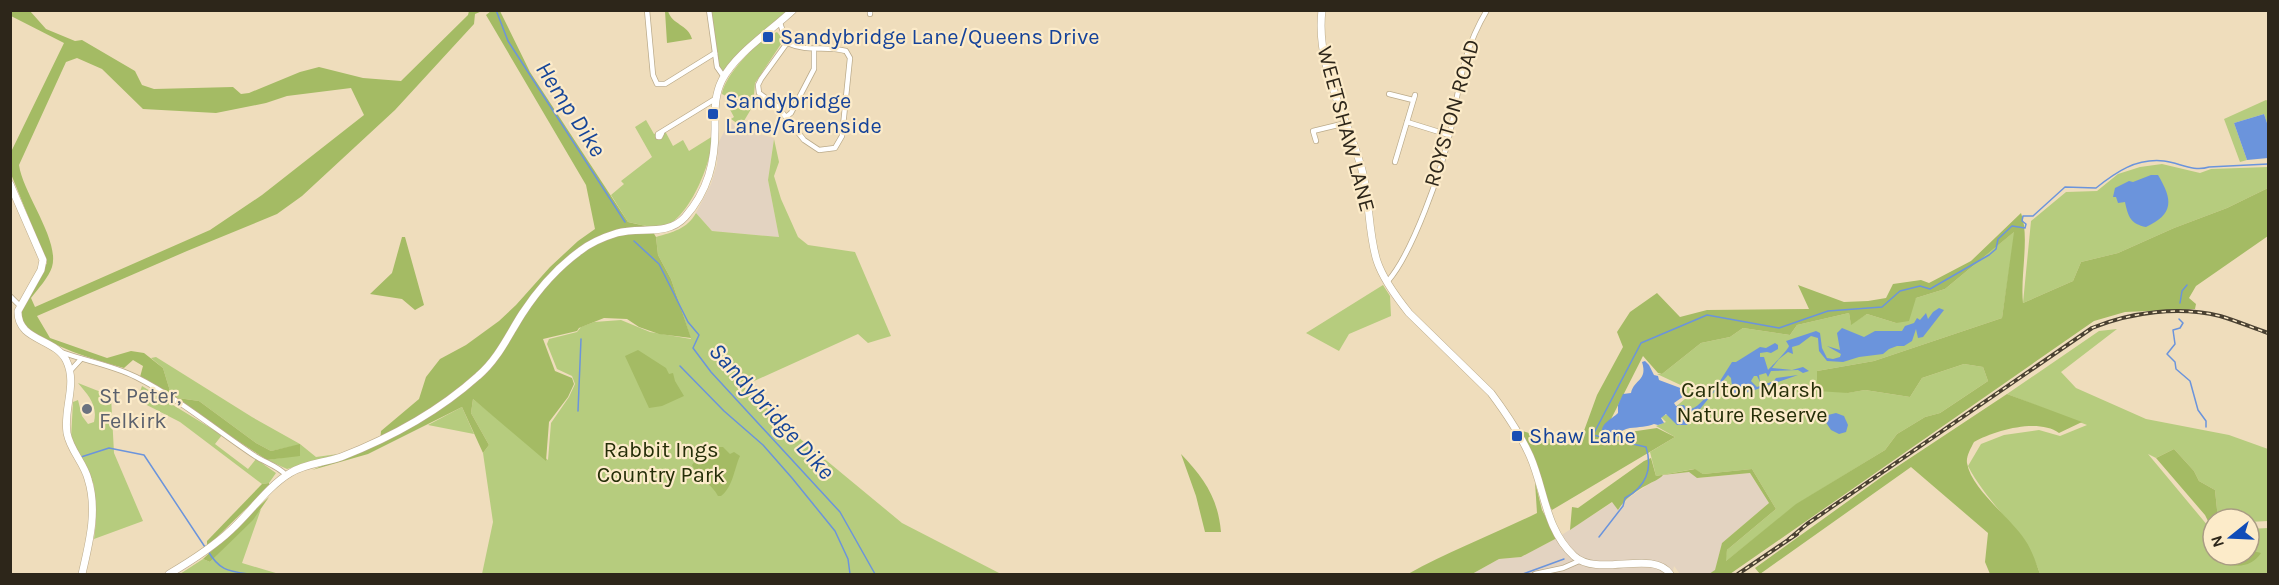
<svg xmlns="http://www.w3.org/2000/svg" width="2279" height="585" font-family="Karla,sans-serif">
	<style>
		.industrial { fill: #e3d3c1 }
		.green { fill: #b6cc7e }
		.forest { fill: #a4bb64; fill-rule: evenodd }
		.water { fill: #6b94dc }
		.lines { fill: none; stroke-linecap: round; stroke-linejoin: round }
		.stream { stroke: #6b94dc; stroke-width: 1.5 }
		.street-casing { stroke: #bbab8b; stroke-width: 6 }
		.secondary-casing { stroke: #bbab8b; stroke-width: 8 }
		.street { stroke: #fff; stroke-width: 4.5 }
		.secondary { stroke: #fff; stroke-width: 7 }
		.rail-casing { stroke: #4a4132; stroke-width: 4 }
		.rail { stroke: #fcebc9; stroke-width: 1.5; stroke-dasharray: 4.5; stroke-linecap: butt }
		.transit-dot { fill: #1a4fb4; stroke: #fcebc9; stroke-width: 2 }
		.worship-dot { fill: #6b7280; stroke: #fcebc9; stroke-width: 2 }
		.labels { text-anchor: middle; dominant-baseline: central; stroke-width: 4.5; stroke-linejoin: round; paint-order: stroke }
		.transit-label { font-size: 22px; fill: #164399; stroke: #fcebc9; text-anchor: start }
		.street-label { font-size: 22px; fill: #2d261a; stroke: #fcebc9 }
		.park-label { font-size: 22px; fill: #252e08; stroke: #fcebc9 }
		.worship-label { font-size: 22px; fill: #5b616d; stroke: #fcebc9; text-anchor: start }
		.water-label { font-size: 24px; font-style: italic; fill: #164599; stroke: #fcebc9 }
	</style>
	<rect width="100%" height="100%" fill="#efddbc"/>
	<g class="industrial">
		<path d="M730,121l8,8 36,9 -6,42 11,57 -67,-6 -16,-18 15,-29 6,-20 1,-21z"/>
		<path d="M1689,472l9,6 52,-5 19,30 -47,40 -7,28 -6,3h-29l-6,-8 -1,5 -11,3h-190l27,-15 22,-2 36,-19 56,-36 5,8 7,-10 38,-25z"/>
	</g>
	<g class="green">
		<path d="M709,11h84l-42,36 -27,30 -4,-4z"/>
		<path d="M777,32l5,6 -1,6 -26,39 -1,12 3,4 -16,27 -10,-7 3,-2 -7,-13 -1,-8 -4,-2c2,-18 37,-56 55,-62z"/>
		<path d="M2266,100l2,1v25l-4,-12 -30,9 13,37 -7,2 -16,-43z"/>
		<path d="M646,120l8,14 10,-5 9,17 10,-6 6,11 24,-15c-1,25 -24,86 -52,91 -11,1 -22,-3 -33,-5l-17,-27 13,-11 -3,-3 31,-24 -17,-30z"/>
		<path d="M774,139l5,23 -5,14 7,23 17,38 10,8 47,7 36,84 -23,7 -10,-9 -115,52 55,51 104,86 99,51h-519l11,-52 -10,-69 6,-8 -18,-32 2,-14 75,61 3,-37 18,-26 6,-13 -3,-8 -15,-7 -10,-25 2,-5 28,-7 4,-5 13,-5 27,-2 29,12 41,7 -20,-60 -13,-24 -2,-18c17,-5 31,-8 40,-24l16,18 67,6 -11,-57z"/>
		<path d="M2162,164l38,9 11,-4 57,-2v21l-41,20 -53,20 -56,25 -37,9 -8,19 -50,22 8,-82 35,-29 31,-1 21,-17 22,-7z"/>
		<path d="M2015,231l-13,87 -128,43 -57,10 30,22 18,-3 45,7 12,-19 42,-14 19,3 5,14 -48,32 -15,4 -28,17 -12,16 -88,54 -72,58 2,-12 49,-41 -24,-40 -49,5 -9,-5 -38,7 -6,-24 25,-15 -19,-11 10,-4 -6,-6 6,-1 20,-17 1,-10 -30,-14h5l39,-31 29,-6 13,-9 47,7 7,-10 52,-12 2,11 16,-10 29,9 20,-25 29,-9z"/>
		<path d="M1383,285l7,11 1,20 -42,18 -10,17 -33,-18z"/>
		<path d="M2117,329l-56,43 15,16 70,31 83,16 39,14v72l-19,1v-3h-31l-3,-29 -16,-9 -5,-10 -20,-22 -18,9 -8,-4 65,78v23h36v-26l19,-1v46h-228c-14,-42 -52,-69 -72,-108l13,-22 23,-9 35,-5 21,6 27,-11 -80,-31 92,-63z"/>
		<path d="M156,357l96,60 48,27 16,13 22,-3 -51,15 -20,-9 14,-2 18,-13 -28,6 -15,-8 -57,-42 -21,-3 -8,-7 -7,-23 -12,-10z"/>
		<path d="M78,383l33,13 3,57 29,68 -49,18 2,-17 -2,-37 -23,-47 2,-36 5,-2 4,16 6,8 6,-2c4,-17 -6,-27 -16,-39z"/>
		<path d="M142,386l80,49 -7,9 33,25 8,-10 20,14 -7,10 -7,1 -82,-62 -43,-22z"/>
		<path d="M462,407l12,27 -46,-9z"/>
		<path d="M261,509l-19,54 37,11h-99l23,-15 7,3z"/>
	</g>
	<g class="forest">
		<path d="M11,11h19l16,18 29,12 7,-1 53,31 7,14 12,4 79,-2 8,7 8,-1 51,-21 19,-5 44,11 38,3 67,-66 1,-4h13l-7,3 -1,10 -79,86 -93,86 -25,18 -90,37 -150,65 13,22 57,20 24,-7 13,2 19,15 7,23 8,7 21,3 57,42 15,8 29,-7v12l-33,4 -127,-83 3,-11 -10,-6 -9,8c-37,-10 -65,-20 -99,-39l-6,-17 28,-49 -36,-89 -1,-20 54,-111 -53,-27zM77,58l25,11 41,40 73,4 50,-10 21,-7 64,-8 13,27 -102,80 -52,35 -175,77 -4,-9c7,-9 18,-21 21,-31 8,-27 -29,-73 -33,-102l47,-103z"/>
		<path d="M491,11h9l30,61 98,150 22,5 6,10 2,18 13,24 20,59 -32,-4 -20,-7 -12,-8 -23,-1 -25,10 -2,3 -34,8 12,32 17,7 2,6 -6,13 -19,25 -3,39 -73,-62 -2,14 18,32 -6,8 -21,-46 -94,47 -56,16 68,-28 1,-11 38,-32 7,-22 14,-18 26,-14 33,-24 17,-16 34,-38 28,-26 17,-12 -9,-44 -100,-170z"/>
		<path d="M665,11h3c4,14 20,13 24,28l-25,4z"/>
		<path d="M2268,188v48l-72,50 -7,12 7,6 -1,5 -70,3 -31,9 -364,253h-21l6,-4 7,-27 47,-40 -19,-30 -53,5 -8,-6 -26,3c-4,5 -10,6 -16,10 -12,6 -22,14 -29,25l-6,-8 -42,28 2,-23 6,1 66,-47 7,-3 5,18 39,-7 8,5 49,-5 24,40 -49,41 -1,11 70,-57 89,-54 12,-16 28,-17 15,-4 48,-32 -5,-14 -19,-3 -42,14 -12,19 -45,-7 -17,3 -31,-2v-20l57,-10 128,-43 12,-86 -69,57 -29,9 -7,23 -13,2 -29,-9 -16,11 -2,-12 -52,12 -7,10 -47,-7 -13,9 -29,6 -39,31 -4,-1 -15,-17 -38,75 11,3 41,-6 18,9 -123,73 -7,-11 -26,-69 52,15 10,-6 16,-44 26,-48 -6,-15 13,-20 27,-19 23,24 27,-7 102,-1 -11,-24 46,17 24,-1 18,-3 7,-14 28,-4 8,3 42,-22 50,-48c9,23 -1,63 2,90l50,-22 8,-19 37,-9 56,-25 53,-20z"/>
		<path d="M402,237h3l19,68 -9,5 -13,-11 -32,-5 22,-21z"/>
		<path d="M638,350l28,18 3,6 4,-1 2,8 9,15 -22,10 -13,2 -24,-52z"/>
		<path d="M2007,394l75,28 -23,11c-20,-15 -64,-3 -85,9 -3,6 -8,14 -7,21 4,26 44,55 58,77 7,10 11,23 15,34h-50l-5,-12 3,-29 -77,-66 -151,107 -5,-6 128,-92z"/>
		<path d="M718,447h5l7,7 4,-2 6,4c-6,13 -7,31 -19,40h-3c-6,-12 -20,-18 -26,-31l12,-16 9,3z"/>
		<path d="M2174,449l20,22 5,10 16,9 3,29h-5v5l-3,1 -5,-10 -49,-57z"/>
		<path d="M1181,454c23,24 37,44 40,78h-16l-9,-36z"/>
		<path d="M1535,482l7,28 15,28 -36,19 -22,2 -27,15h-64c41,-23 87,-40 129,-61z"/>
		<path d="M269,483v3l-62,61v-6l55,-57z"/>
		<path d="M269,497l-16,23 -43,42 -7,-3z"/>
		<path d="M2249,550l12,3c-11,17 -33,16 -48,2h36z"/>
	</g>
	<g class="water">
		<path d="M2264,114l4,12v32l-21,2 -13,-37z"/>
		<path d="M2151,175h7c15,25 16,39 -12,52 -15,-3 -18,-10 -21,-25l-7,1 -2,-6h-3l2,-9 14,-7 4,1z"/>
		<path d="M1939,308l5,2 -21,27 -5,1 -2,-9 -4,12 -8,5h-7l-8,3 -6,5 -24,3 -16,5 -16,-1 -8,-10 -1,-13 -7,-2 -12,9 -7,2 1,7 -5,-2 -9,7 -7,9 20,2 11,-3 6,4 -6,2 -5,-3 -27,1 -3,6 -2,-4 -7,2 1,7 -3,-6h-3l-3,5 6,6 17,-6 2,-3 22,-3 -52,18 -7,4h-12l5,-11 -1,-8 -3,-3 -28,34 -4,4 -5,-1v-3c10,-3 14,-14 22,-17l19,-30h4l24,-15 6,1 9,-5 3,2v4l-7,4 -4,-1 -7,1v4h4l4,13c4,-4 19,-19 21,-24l-3,-5 30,-10 4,2 2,15 5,10 6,1 7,-2 1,-3 -14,-8 13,4 -3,-17 5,-5 22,9 11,-6h27l3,-5 9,-3 3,-5 3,2 6,-7 2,6 5,-7z"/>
		<path d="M1645,361l4,4 5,10 4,1 1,4 24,9 1,7 -10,7 2,3 8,-1 5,8v10l-2,2h-10l-11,-11 -5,4 3,5 -6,2 -4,-1c-7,3 -15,3 -24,4 -13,3 -11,9 -28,7 -2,-12 9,-15 16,-22v-8l5,-11 8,-1c3,-14 17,-12 11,-31z"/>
		<path d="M1836,413l8,3 4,9 -2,7 -7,2 -8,-4 -6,-9 3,-6z"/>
	</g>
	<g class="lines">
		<g class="stream">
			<path d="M496,10l12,31 117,181"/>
			<path d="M634,241l25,23 29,58 11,13 -6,13 18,24 129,140 35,62"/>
			<path d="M2180,303l2,-12 5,-6"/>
			<path d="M2179,319l4,4 -3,5 -7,2 2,14 -8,10 8,8 1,7 14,12 8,29 8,11v6"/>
			<path d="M680,366l44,45 39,34 29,33 43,53 13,28 2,15"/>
			<path d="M578,411l3,-72"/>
			<path d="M81,457l28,-9 35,7 61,92"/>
			<path d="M1599,537l24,-31 2,-8c21,-11 28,-29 21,-51l-53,-12 48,-92 66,-28 72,13 49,-17 54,-4 18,-16 20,-5 10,3 59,-34 7,-6 2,-10 14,-13 13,2 1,-4 -4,-3 1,-5h10l32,-29 31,1c20,-16 40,-30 68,-27 16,2 29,11 45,6l59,-3"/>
			<path d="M208,551c11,19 20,20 40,23"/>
			<path d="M1523,574l41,-15"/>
		</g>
		<defs>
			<g id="street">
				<path d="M647,10l6,65 4,9h8l50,-31"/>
				<path d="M709,10l8,57 7,10"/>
				<path d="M870,10v4"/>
				<path d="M780,23l7,20 -26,36 -3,6 1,8 18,13 27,34 15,10 16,-2 7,-12 8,-78 -4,-7c-23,-6 -36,2 -59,-8"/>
				<path d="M1389,94l24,6"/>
				<path d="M786,117l5,-4 23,-44v-18"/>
				<path d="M1407,122l42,13"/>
				<path d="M662,133l-2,4h-2v-3l57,-35"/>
				<path d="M1316,141l-3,-10 33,-8"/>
				<path d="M1395,162l20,-67"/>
				<path d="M1388,281c25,-29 53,-110 62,-148 10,-47 11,-79 37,-123"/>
				<path d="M10,296l10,10"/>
				<path d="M61,352c25,9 51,13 75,25 42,21 80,53 119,79 11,7 23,10 31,19"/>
				<path d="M70,371l11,-12"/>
				<path d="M1535,574l28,-6 16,-7"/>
			</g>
			<g id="secondary">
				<path d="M1322,10c-7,57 26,108 40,160 8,30 6,63 15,91 6,18 20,37 32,52l82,80c15,20 29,41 39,63 15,34 15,73 44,100 24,22 79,-7 96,18"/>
				<path d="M10,184l33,76 -2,10 -23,41c-1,30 37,27 48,49 12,24 -3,48 1,73 3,17 17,30 21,46 10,31 1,65 -6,95"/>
				<path d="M169,574c22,-13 43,-26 62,-44 20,-18 36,-43 59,-57 16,-10 34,-10 51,-16 49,-19 98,-46 137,-81 20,-17 30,-40 44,-62 15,-23 36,-47 58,-63 10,-8 24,-14 37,-18 23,-7 50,4 68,-16 23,-26 30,-55 30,-88 0,-17 -1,-33 7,-49 14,-27 49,-49 71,-70"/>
			</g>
		</defs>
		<use href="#street" class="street-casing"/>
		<use href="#secondary" class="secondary-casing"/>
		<use href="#street" class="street"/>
		<use href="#secondary" class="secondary"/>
		<defs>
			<g id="rail">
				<path d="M1789,539l18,-15 285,-196c39,-16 87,-22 128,-12 17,5 33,12 48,17"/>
				<path d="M1738,574l59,-40"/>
			</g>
		</defs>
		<use href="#rail" class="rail-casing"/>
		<use href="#rail" class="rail"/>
	</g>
	<g class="transit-dot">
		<rect x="762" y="31" width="12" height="12" rx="3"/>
		<rect x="707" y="108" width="12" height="12" rx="3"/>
		<rect x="1511" y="430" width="12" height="12" rx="3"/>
	</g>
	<circle class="worship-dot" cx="87" cy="409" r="6"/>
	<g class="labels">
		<g class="transit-label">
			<text x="780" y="37">Sandybridge Lane/Queens Drive</text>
			<text x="725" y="101">Sandybridge<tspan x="725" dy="25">Lane/Greenside</tspan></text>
			<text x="1529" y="436">Shaw Lane</text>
		</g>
		<g class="street-label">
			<text transform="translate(1452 113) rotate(-74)">ROYSTON ROAD</text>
			<text transform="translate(1346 129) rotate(75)">WEETSHAW LANE</text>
		</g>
		<g class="park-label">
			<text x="1752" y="390">Carlton Marsh<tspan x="1752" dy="25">Nature Reserve</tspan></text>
			<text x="661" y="450">Rabbit Ings<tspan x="661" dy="25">Country Park</tspan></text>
		</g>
		<g class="worship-label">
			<text x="99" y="396">St Peter,<tspan x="99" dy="25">Felkirk</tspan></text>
		</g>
		<g class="water-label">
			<text transform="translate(571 109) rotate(57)">Hemp Dike</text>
			<text transform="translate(772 411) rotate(48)">Sandybridge Dike</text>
		</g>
	</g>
	<rect width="2279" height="585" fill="none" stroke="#2d261a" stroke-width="24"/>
	<g transform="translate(2231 537) rotate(252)"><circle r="28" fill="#fcebc9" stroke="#a99c83" stroke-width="1.5"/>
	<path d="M0-4.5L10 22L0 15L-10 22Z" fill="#0f4cb8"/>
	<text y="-9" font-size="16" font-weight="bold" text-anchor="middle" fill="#2d261a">N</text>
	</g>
</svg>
